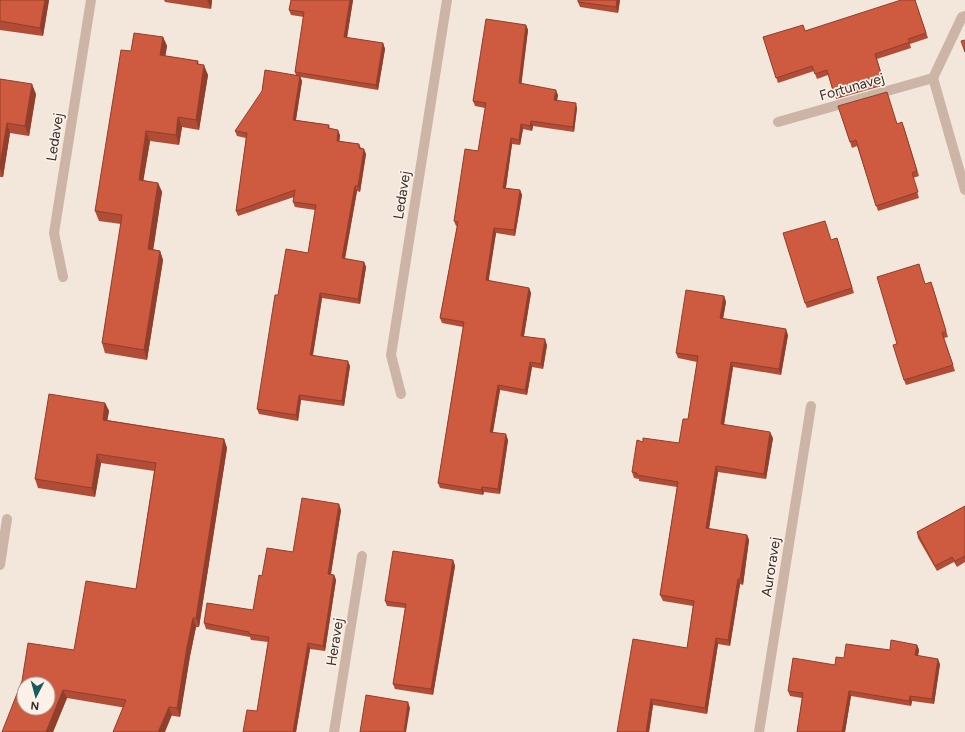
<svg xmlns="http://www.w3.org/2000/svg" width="965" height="732" font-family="Figtree,sans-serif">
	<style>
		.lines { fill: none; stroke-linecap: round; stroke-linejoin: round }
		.minor { stroke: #ccb5a6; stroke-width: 10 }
		.wall { fill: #b14d36 }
		.shaded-wall { fill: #903f2c }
		.building { fill: #ce5a3f; stroke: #903f2c; fill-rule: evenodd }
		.labels { text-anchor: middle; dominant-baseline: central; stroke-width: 3.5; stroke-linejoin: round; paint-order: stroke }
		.street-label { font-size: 14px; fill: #382c27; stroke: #fbf1e8 }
	</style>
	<rect width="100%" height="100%" fill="#f3e6db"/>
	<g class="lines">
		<g class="minor">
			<path d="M933,78l29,-61 3,-1"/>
			<path d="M778,122l155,-44 32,112"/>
			<path d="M63,277l-9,-44 37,-233"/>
			<path d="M401,394l-10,-39 56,-355"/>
			<path d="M0,565l7,-46"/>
			<path d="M334,732l28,-176"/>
			<path d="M759,732l52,-326"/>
		</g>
	</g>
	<g class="wall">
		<path d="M0,0h49l-6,36 -43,-6z"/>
		<path d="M164,0h48l-1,9 -46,-7z"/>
		<path d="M291,0h62l-6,38 36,5 2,6 -7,41 -78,-13 2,4 -6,39 33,5 1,4 10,6 -1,6 20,3 2,4 5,6 -6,38 -3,-1 -12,68 19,3 2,5 -6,37 -38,-6 -9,57 37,11 -6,40 -43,-6 -3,21 -39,-7 -2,-5 21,-114 30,-42 7,-43 -20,-3 -2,-5 1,-5 -56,19 -2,-5 10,-73 -9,-2 -2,-5 61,-56 -1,-3 9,-55 -13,-2 -2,-5z"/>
		<path d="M620,0l-2,13 -38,-6 -2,-5z"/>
		<path d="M915,0l13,38 -18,6 1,4 -34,11 8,26 -49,14 -8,-24 -11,4 -3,-8 -36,12 -15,-46 42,-6z"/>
		<path d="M526,25l2,5 -7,53 37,12 -1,6 20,7 -3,24 -41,-6 -1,5 -9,-2 -3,16 -8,-1 -6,44 14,2 2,5 -7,41 -19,-3 -8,48 41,7 2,5 -7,43 23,9 -4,24 -11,-2 -5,28 -27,-5 -7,42 15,8 -8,54 -16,-2 -1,3 -43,-7 -2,-5 25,-156 -21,-4 -2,-5 17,-92h-1l-2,-5 24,-70 7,-43 -10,-2 -2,-5z"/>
		<path d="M163,37l4,9 -2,10 33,5 1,4 9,10 -9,55 -17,-3 -3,18 -29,-4 -7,39 15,3 4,9 -9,57 7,2 3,9 -16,100 -42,-7 -3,-10 19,-119 -22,-3 -4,-10 36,-160z"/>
		<path d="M0,79l36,15 -7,42 -19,-3 -7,44h-3z"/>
		<path d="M838,106l59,18 7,3 15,49 -6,2 6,20 -41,13 -21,-65 -5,2z"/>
		<path d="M837,238l17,55 -47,15 -2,-5 26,-63z"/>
		<path d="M925,284l8,3 15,50 -4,1 11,33 -49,14 -2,-5 -7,-36z"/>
		<path d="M724,296l2,6 -3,17 65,16 -7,40 -48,-8 -9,58 49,13 -7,41 -48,-7 -9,57 38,6 2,5 -6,45 -3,-1 -10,62 -12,-2 -11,70 -54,-9 -4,27h-32l70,-84 6,-42 -30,-5 -3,-6 17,-108 -38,-6v-2l-5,-1 -2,-6 11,-30 36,1 9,-24 9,-57 -19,-4 -2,-5z"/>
		<path d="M105,403l4,8 -2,9 117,19 3,9 -28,179h-3l-6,29 -10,61 -113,-19 -14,34h-51l72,-82 62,-61 18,-118 -53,-8 -6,34 -57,-9 -3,-9z"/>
		<path d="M965,506v56l-8,5 -3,-5 -17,9 -19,-33 -1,-6z"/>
		<path d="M341,510l-10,64 3,1 2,5 -11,71 -15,-2 -14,83 -39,-21 11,-69 -17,-2 -1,-3 -44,-8 -2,-6 49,-13 9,-34 31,-24z"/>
		<path d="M453,560l2,6 -22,129 -38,-6 -2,-5 12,-76 -18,-2 -2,-5z"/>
		<path d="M917,645l2,5 -1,6 22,8 -6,40 -22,-3 -1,5 -60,-10 -6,36h-48l5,-34 -12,-2 -2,-5 47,-26 9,-7 46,-8z"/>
	</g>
	<g class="shaded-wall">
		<path d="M45,0h4l-6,36 -3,-8z"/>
		<path d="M207,0h5l-1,9z"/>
		<path d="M350,0h3l-7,43 -2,-6z"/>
		<path d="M617,0h3l-2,13 -2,-6z"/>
		<path d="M526,25l2,5 -7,58 -2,-5z"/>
		<path d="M163,37l4,9 -3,19 -4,-10z"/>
		<path d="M383,43l2,6 -7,41 -2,-5z"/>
		<path d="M204,65l4,10 -9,55 -3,-10z"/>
		<path d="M300,76l2,5 -7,44 -2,-5z"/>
		<path d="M32,84l4,10 -7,42 -4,-10z"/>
		<path d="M556,90l2,5 -2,10 -2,-5z"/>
		<path d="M576,103l1,5 -3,24 -1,-5z"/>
		<path d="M178,117l4,10 -3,18 -3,-10z"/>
		<path d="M531,121l2,5 -1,5 -2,-5z"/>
		<path d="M7,123l3,10 -7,44 -3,-9v-3z"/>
		<path d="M521,124l2,5 -3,16 -1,-5z"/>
		<path d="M338,130l2,5 -1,11 -2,-5z"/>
		<path d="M146,131l4,10 -8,48 -3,-9z"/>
		<path d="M511,138l1,6 -7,49 -2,-5z"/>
		<path d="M364,149l2,5 -6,38 -2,-6z"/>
		<path d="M158,183l4,9 -10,66 -4,-9z"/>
		<path d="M355,186l2,5 -13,72 -2,-5z"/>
		<path d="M520,190l2,5 -7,41 -1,-6z"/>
		<path d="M494,228l2,5 -8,52 -2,-5z"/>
		<path d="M160,251l3,9 -16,100 -3,-10z"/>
		<path d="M364,262l2,5 -6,37 -2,-5z"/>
		<path d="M529,288l2,5 -8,48 -2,-5z"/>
		<path d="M320,293l2,5 -10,62 -2,-5z"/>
		<path d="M724,296l2,6 -4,22 -2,-6z"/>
		<path d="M786,329l2,6 -7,40 -2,-6z"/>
		<path d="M545,339l2,6 -4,24 -2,-5z"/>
		<path d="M348,361l2,5 -6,40 -2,-5z"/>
		<path d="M530,362l2,5 -5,28 -2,-5z"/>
		<path d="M731,362l2,5 -10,63 -2,-6z"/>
		<path d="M498,385l2,5 -8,47 -2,-5z"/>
		<path d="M299,395l2,5 -3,21 -2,-6z"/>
		<path d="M105,403l4,8 -3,17 -3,-8z"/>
		<path d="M770,432l3,6 -7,41 -2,-5z"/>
		<path d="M506,434l2,6 -8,54 -2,-5z"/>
		<path d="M224,439l3,9 -28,179 -3,-9z"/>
		<path d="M97,454l4,9 -6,34 -3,-9z"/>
		<path d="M716,466l2,6 -10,62 -2,-6z"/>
		<path d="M482,487l2,5 -1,3 -2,-5z"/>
		<path d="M339,504l2,6 -11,69 -2,-5z"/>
		<path d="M747,535l2,5 -6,45 -3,-6z"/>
		<path d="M453,560l2,6 -22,129 -2,-6z"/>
		<path d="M334,575l2,5 -11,71 -2,-5z"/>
		<path d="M738,579l2,5 -10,62 -2,-6z"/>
		<path d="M193,618l3,9 -6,29 -10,61 -3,-9 10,-61z"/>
		<path d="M716,638l2,6 -11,70 -2,-6z"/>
		<path d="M308,643l2,6 -14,83h-3z"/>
		<path d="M917,645l2,5 -2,10 -2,-5z"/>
		<path d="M938,659l2,5 -6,40 -2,-5z"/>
		<path d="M63,690l4,8 -14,34h-7z"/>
		<path d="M849,691l2,5 -6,36h-3z"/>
		<path d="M910,696l2,5 -1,5 -2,-5z"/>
		<path d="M651,699l2,6 -4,27h-3z"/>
		<path d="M408,702l2,6 -4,24h-2z"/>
		<path d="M169,707l3,8 -7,17h-7z"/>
	</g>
	<g class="building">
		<path d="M0,0h45l-5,28 -40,-7z"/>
		<path d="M291,0h59l-6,37 39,6 -7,42 -81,-13 9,-60 -15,-2z"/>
		<path d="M578,0h39l-1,7 -38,-5z"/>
		<path d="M901,0h14l11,33 -18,6 2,3 -35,12 8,26 -49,14 -7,-24 -12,4 -3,-8 -36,12 -13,-41 40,-12 2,6z"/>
		<path d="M486,19l40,6 -7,58 37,7 -2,10 22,3 -3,24 -42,-6 -1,5 -9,-2 -2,16 -8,-2 -8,50 17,2 -6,40 -20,-2 -8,52 43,8 -8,48 24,3 -4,25 -11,-2 -5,28 -27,-5 -8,47 16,2 -8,55 -16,-2 -1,3 -43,-7 26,-161 -24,-4 18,-96 -4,-1 11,-72 13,2 8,-48 -13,-2z"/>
		<path d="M134,33l29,4 -3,18 38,6 -1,3 7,1 -8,55 -18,-3 -2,18 -30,-4 -7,49 19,3 -10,66 12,2 -16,99 -42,-7 20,-128 -27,-4 26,-161 10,1z"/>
		<path d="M965,40v12l-4,-11z"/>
		<path d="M265,70l35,6 -7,44 36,5 -1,3 10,2 -1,11 22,3v4l5,1 -6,37h-3l-13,72 22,4 -6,37 -38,-6 -10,62 38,6 -6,40 -43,-6 -3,20 -39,-6 18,-114h3l8,-46 22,4 8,-48 -23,-3 2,-12 -59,21 11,-78 -12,-2 27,-40z"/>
		<path d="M0,79l32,5 -7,42 -18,-3 -7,42z"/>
		<path d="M887,92l10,32 5,-2 15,49 -5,2 6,19 -42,14 -20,-66 -6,2 -12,-36z"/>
		<path d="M825,221l6,19 6,-2 15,50 -47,15 -22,-70z"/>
		<path d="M919,264l6,20 6,-2 15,49 -4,2 11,32 -49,15 -11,-35 4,-1 -20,-67z"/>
		<path d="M686,290l38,6 -4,22 66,11 -7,40 -48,-7 -10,62 49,8 -6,42 -48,-8 -10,62 41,7 -7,44h-2l-10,61 -12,-2 -11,70 -54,-9 -5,33h-29l16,-93 54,9 7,-47 -34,-6 18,-113 -41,-7v-2l-5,-1 5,-32 6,2v-4l36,5 4,-24h5l10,-63 -22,-3z"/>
		<path d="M49,394l56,9 -2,17 121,19 -28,179h-3l-6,29 -10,61 -8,-1 -11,25h-45l13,-32 -63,-10 -17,42h-44l20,-51 6,-38 46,7 12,-69 50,8 20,-126 -59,-9 -5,34 -57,-9zM24,684h24v24h-24z"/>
		<path d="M302,498l37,6 -11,70 6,1 -11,71 -15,-3 -15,89h-50l4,-22 10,1 12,-74 -20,-3v-2l-45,-9 3,-20 46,7 6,-35 3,1 5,-28 26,4z"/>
		<path d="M965,506v50l-10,5 -3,-4 -17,9 -18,-34z"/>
		<path d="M393,551l60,9 -22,129 -38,-5 13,-80 -21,-3z"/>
		<path d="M891,640l26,5 -2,10 23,4 -6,40 -22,-3 -1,5 -60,-10 -7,41h-45l6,-39 -15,-2 5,-33 42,7 1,-8 8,1 2,-14 44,6z"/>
		<path d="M366,695l42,7 -4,30h-44z"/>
	</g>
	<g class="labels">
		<g class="street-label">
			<text transform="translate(852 87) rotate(-16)">Fortunavej</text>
			<text transform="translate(55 137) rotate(-81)">Ledavej</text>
			<text transform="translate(402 195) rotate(-81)">Ledavej</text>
			<text transform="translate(771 567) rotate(-81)">Auroravej</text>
			<text transform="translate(335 642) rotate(-81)">Heravej</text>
		</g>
	</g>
	<g transform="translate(36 696) rotate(186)"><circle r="19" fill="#fbf1e8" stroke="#ada29b"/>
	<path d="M0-3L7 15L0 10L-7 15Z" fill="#1a5b5c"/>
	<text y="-6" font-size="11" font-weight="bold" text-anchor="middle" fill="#382c27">N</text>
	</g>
</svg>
